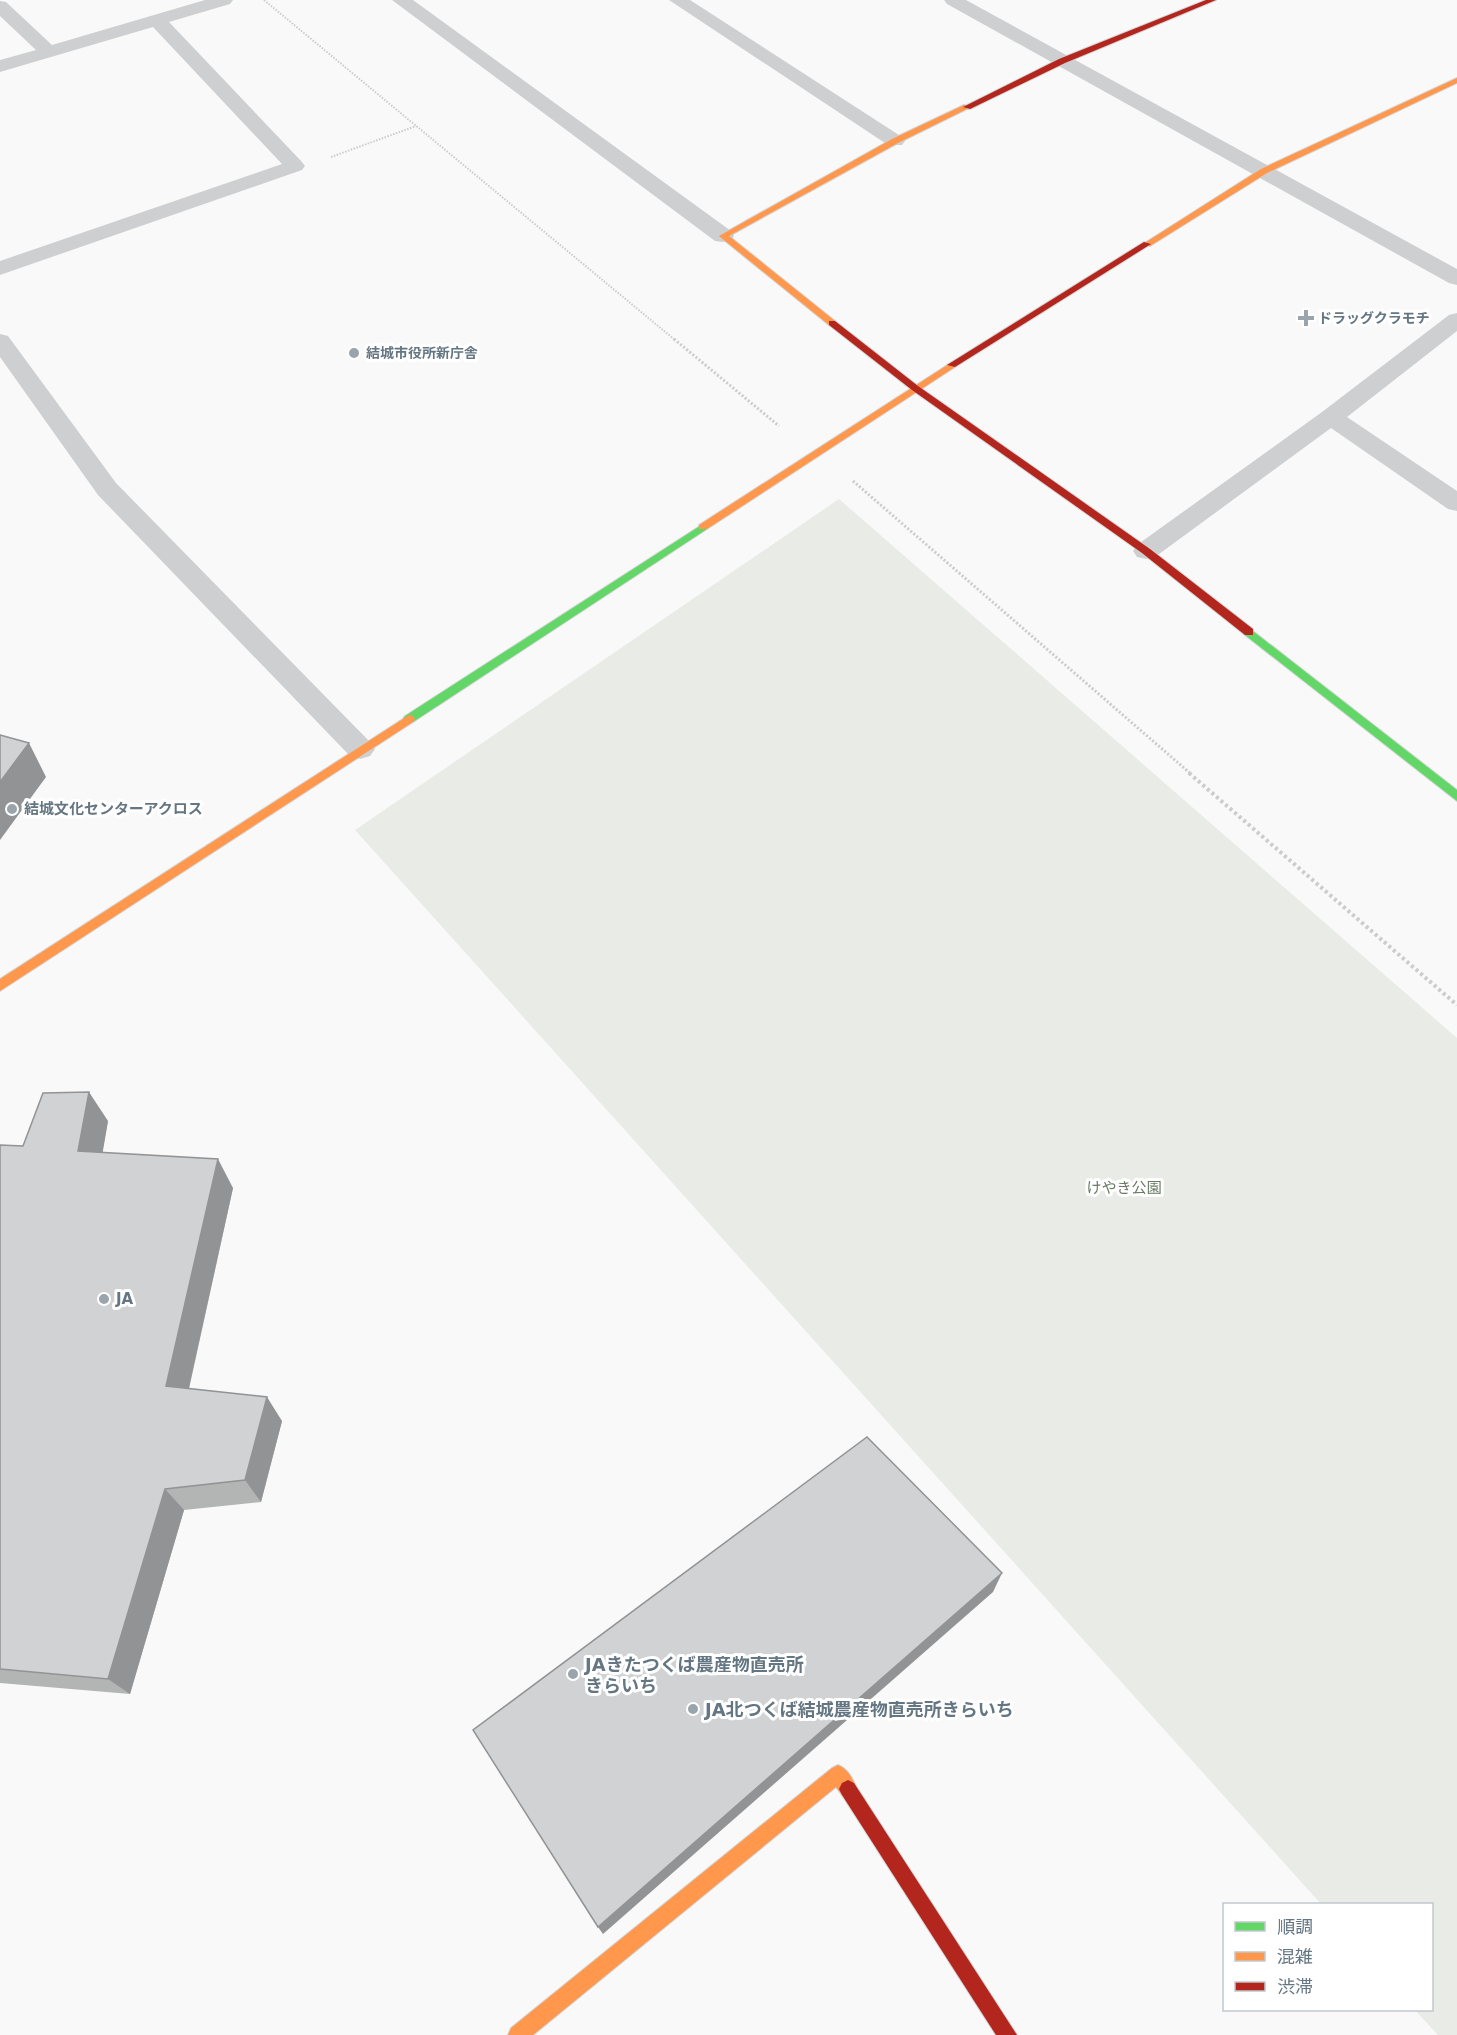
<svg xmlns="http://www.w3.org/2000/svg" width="1457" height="2035" font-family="'DejaVu Sans','Noto Sans JP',sans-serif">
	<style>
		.green { fill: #e8ebe6 }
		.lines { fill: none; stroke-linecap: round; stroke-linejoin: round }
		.fast-casing { stroke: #d5d6d7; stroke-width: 2 }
		.slow-casing { stroke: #d5d6d7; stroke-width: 2 }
		.jam-casing { stroke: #d5d6d7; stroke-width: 2 }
		.path-far2 { stroke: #cbcccd; stroke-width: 2; stroke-dasharray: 1.5 1.5; stroke-linecap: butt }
		.path-far1 { stroke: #cbcccd; stroke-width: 3; stroke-dasharray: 2 2; stroke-linecap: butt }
		.path { stroke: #cbcccd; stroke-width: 4; stroke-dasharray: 3 3; stroke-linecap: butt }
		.street { fill: #cecfd0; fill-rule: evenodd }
		.fast { fill: #63d668; fill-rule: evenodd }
		.slow { fill: #ff974d; fill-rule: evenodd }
		.jam { fill: #b3261e; fill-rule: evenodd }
		.wall { fill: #b3b5b5 }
		.shaded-wall { fill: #929394 }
		.building { fill: #d0d2d3; stroke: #929394; stroke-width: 1.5 }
		.poi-dot { fill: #99a4ac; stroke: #fff; stroke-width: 2 }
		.labels { text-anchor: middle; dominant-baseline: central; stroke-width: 6; stroke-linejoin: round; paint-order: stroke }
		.far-poi-label { font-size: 14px; font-weight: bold; fill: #657683; stroke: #fff; text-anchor: start }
		.poi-label { font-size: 15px; font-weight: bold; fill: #657683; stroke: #fff; text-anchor: start }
		.park-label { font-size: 15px; fill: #687a64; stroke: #fff }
		.near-poi-label { font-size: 18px; font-weight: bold; fill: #657683; stroke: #fff; text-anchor: start }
	</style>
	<rect width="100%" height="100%" fill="#f9f9f9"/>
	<path class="green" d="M839,499l618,539v997h-19l-23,-25h17v-106h-111l-966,-1074z"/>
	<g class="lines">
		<defs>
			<g id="fast">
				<path d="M703,524l4,1v4l-294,193h-8l-2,-3 2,-3z"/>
				<path d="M1249,628l208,162v11l-212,-166v-6z"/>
			</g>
			<g id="slow">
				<path d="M1457,78v5l-190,90 -117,73 -7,-2 118,-75z"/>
				<path d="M964,105l7,2 -73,36 -169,93 106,85v4h-6l-110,-89 173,-97z"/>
				<path d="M952,362l3,1v4l-248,162h-8v-4z"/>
				<path d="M409,715l4,1 2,3 -2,3 -413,269v-12z"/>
				<path d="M838,1765c10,4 15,14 19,24l-3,6 -6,3 -6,-3 -6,-8 -303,248h-25l3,-7 321,-260z"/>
			</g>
			<g id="jam">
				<path d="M1206,0h10l-151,63 -95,46 -7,-2 96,-48z"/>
				<path d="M1144,242l7,2 -196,123 -8,-2z"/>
				<path d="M829,321h6l83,65 232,163 103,80v6h-8l-103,-82 -230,-163 -83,-65z"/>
				<path d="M848,1780l6,3 163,252h-21l-154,-240 -3,-6 3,-6z"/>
			</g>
		</defs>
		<use href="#fast" class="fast-casing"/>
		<use href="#slow" class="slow-casing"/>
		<use href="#jam" class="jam-casing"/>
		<g class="path-far2">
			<path d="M264,0l411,340"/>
			<path d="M331,157l85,-31"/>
		</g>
		<g class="path-far1">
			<path d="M674,339l105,87"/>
			<path d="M853,481l338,293"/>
		</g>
		<path class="path" d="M1189,773l268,232"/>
		<g class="street">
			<path d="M205,0h28l-3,4 -61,18 133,140 3,4 -3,4 -302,105v-14l282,-97 -129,-137 -153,45v-12l36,-10 -36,-34v-15l6,1 46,43z"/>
			<path d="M392,0h21l318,231 3,5 -3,5 -8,1 -8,-1z"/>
			<path d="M669,0h21l212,137 3,4 -3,4h-14z"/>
			<path d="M944,0h22l491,269v16l-8,-2 -502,-279z"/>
			<path d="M1457,313v18l-110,86 110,74v20l-9,-2 -117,-81 -176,129 -9,2 -9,-2 -4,-6 4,-6 185,-133 127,-97z"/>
			<path d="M0,334l8,2 108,147 254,259 5,7 -5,7 -10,3 -10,-3 -252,-261 -98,-138z"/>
		</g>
		<use href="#fast" class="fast"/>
		<use href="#slow" class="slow"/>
		<use href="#jam" class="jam"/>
	</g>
	<path class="wall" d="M108,1121l-6,32 131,35 -44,201 93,32 -21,81 -77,8 -54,184 -130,-11v-538l23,1z"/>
	<g class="shaded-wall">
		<path d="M29,743l17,34 -46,63v-58z"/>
		<path d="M89,1092l19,29 -10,59 -20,-29z"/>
		<path d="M218,1159l15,29 -49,222 -18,-24z"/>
		<path d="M267,1397l15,24 -21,81 -16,-22z"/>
		<path d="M165,1489l19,21 -54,184 -22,-15z"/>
		<path d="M1002,1573l-9,19 -390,342 -5,-7z"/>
	</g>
	<g class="building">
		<path d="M0,735l29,8 -29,39z"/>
		<path d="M89,1092l-11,59 140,8 -52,227 101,11 -22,83 -80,9 -57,190 -108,-10v-524l23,1 20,-53z"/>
		<path d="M867,1437l135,136 -404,354 -125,-197z"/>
	</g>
	<g class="poi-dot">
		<path d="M1303 309h6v6h6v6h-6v6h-6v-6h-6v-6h6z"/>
		<circle cx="354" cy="353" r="6"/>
		<circle cx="12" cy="809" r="6"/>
		<circle cx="104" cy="1299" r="6"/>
		<circle cx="573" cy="1674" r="6"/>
		<circle cx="693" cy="1709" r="6"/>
	</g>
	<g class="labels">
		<g class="far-poi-label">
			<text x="1318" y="318">ドラッグクラモチ</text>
			<text x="366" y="353">結城市役所新庁舎</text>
		</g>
		<g class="poi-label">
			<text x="24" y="809">結城文化センターアクロス</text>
			<text x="116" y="1299">JA</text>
		</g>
		<g class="park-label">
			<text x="1124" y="1188">けやき公園</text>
		</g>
		<g class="near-poi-label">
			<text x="585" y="1664">JAきたつくば農産物直売所<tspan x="585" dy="21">きらいち</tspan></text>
			<text x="705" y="1709">JA北つくば結城農産物直売所きらいち</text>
		</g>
	</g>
	<rect x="1223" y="1903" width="210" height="108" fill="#ffffff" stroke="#c1c8cd" stroke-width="1.5"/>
	<rect x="1235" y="1922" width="30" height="9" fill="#63d668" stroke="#c1c8cd" stroke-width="1.5"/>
	<text x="1277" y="1933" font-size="18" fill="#657683">順調</text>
	<rect x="1235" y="1952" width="30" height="9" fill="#ff974d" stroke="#c1c8cd" stroke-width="1.5"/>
	<text x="1277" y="1963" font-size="18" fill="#657683">混雑</text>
	<rect x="1235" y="1982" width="30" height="9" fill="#b3261e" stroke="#c1c8cd" stroke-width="1.5"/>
	<text x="1277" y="1993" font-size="18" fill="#657683">渋滞</text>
</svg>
